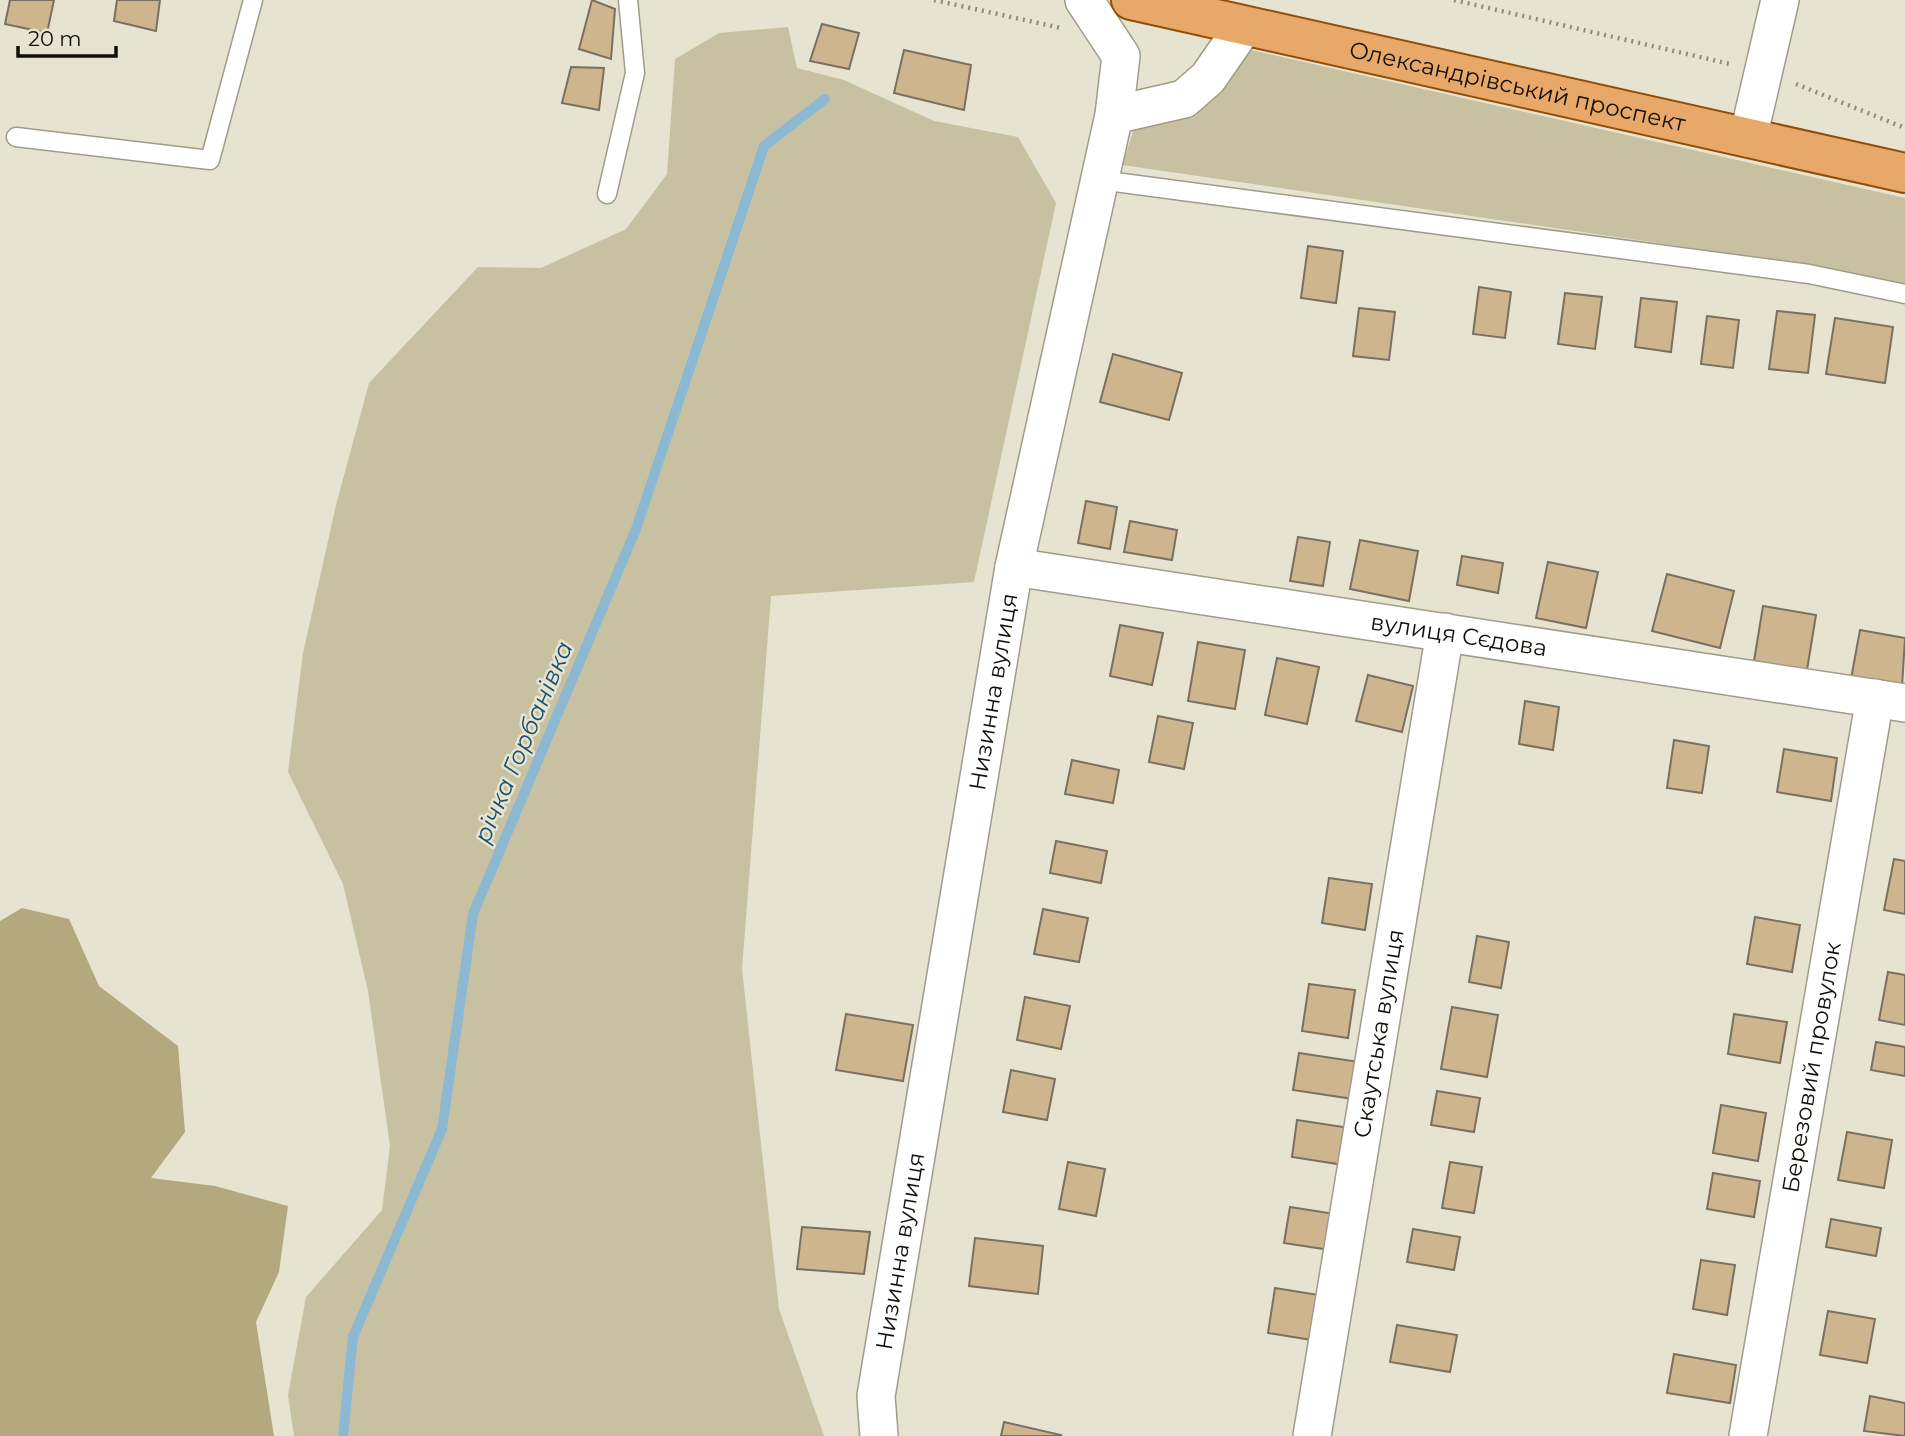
<svg xmlns="http://www.w3.org/2000/svg" width="1905" height="1436" font-family="Montserrat,sans-serif">
	<style>
		.green { fill: #c8c1a1 }
		.forest { fill: #b4a97e }
		.lines { fill: none; stroke-linecap: round; stroke-linejoin: round }
		.stream { stroke: #8cb8d2; stroke-width: 10 }
		.building { fill: #cfb58e; stroke: #7a7062; stroke-width: 2 }
		.service-casing { stroke: #a09c8c; stroke-width: 21 }
		.minor-casing { stroke: #a09c8c; stroke-width: 40 }
		.primary-casing { stroke: #924d07; stroke-width: 42 }
		.path { stroke: #8f8c7f; stroke-width: 4.5; stroke-dasharray: 2 5; stroke-linecap: butt }
		.service { stroke: #fff; stroke-width: 18 }
		.minor { stroke: #fff; stroke-width: 37 }
		.primary { stroke: #e8a86a; stroke-width: 38 }
		.labels { text-anchor: middle; dominant-baseline: central; stroke-width: 5; stroke-linejoin: round; paint-order: stroke }
		.street-label { font-size: 23px; fill: #110f09; stroke: #e7e3d1 }
		.water-label { font-size: 24px; font-style: italic; fill: #19506b; stroke: #e7e3d1 }
	</style>
	<rect width="100%" height="100%" fill="#e7e3d1"/>
	<g class="green">
		<path d="M788,27l9,41 47,12 90,41 84,16 38,66 -82,379 -203,14 -29,373 37,340 45,127h-530l-6,-41 18,-98 76,-87 8,-64 -22,-155 -25,-107 -55,-112 15,-119 33,-148 33,-122 109,-116 63,1 85,-39 41,-55 8,-115 44,-26z"/>
		<path d="M1251,50l654,148v87l-90,-19 -693,-101 12,-36 64,-22z"/>
	</g>
	<path class="forest" d="M22,908l47,11 30,67 79,60 7,86 -34,46 64,8 73,20 -9,66 -23,50 18,114h-274v-515z"/>
	<g class="lines">
		<path class="stream" d="M343,1436l10,-99 89,-208 31,-215 163,-385 128,-383 61,-47"/>
	</g>
	<g class="building">
		<path d="M10,0h44l-7,33 -42,-9z"/>
		<path d="M117,0h43l-4,31 -42,-10z"/>
		<path d="M592,0l23,9 -4,50 -32,-10z"/>
		<path d="M822,24l37,9 -10,36 -39,-8z"/>
		<path d="M904,50l67,15 -7,45 -70,-17z"/>
		<path d="M571,67l33,1 -5,42 -37,-7z"/>
		<path d="M1308,246l35,5 -7,52 -35,-5z"/>
		<path d="M1479,287l32,5 -6,46 -32,-4z"/>
		<path d="M1565,293l37,4 -7,52 -37,-5z"/>
		<path d="M1641,298l36,4 -6,50 -36,-5z"/>
		<path d="M1359,308l36,4 -6,48 -36,-4z"/>
		<path d="M1777,311l38,4 -7,58 -39,-4z"/>
		<path d="M1707,316l32,4 -6,48 -32,-4z"/>
		<path d="M1835,318l58,9 -8,56 -59,-9z"/>
		<path d="M1113,354l69,19 -13,47 -69,-18z"/>
		<path d="M1086,501l31,6 -7,42 -32,-6z"/>
		<path d="M1130,521l47,9 -5,30 -48,-8z"/>
		<path d="M1298,537l32,5 -7,44 -33,-5z"/>
		<path d="M1360,540l58,11 -9,50 -59,-12z"/>
		<path d="M1462,556l41,7 -5,30 -41,-8z"/>
		<path d="M1548,562l50,10 -12,56 -50,-10z"/>
		<path d="M1667,574l67,17 -14,57 -68,-17z"/>
		<path d="M1763,606l53,9 -9,55 -53,-9z"/>
		<path d="M1120,625l43,8 -11,52 -42,-9z"/>
		<path d="M1860,630l45,8 -3,49 -51,-8z"/>
		<path d="M1198,642l47,8 -10,59 -47,-8z"/>
		<path d="M1277,658l42,9 -12,57 -42,-9z"/>
		<path d="M1368,675l45,11 -11,46 -46,-11z"/>
		<path d="M1525,701l34,6 -6,43 -34,-6z"/>
		<path d="M1158,716l35,7 -9,46 -35,-7z"/>
		<path d="M1674,740l35,6 -7,47 -35,-5z"/>
		<path d="M1784,749l53,9 -6,43 -54,-9z"/>
		<path d="M1072,760l47,10 -6,33 -48,-9z"/>
		<path d="M1056,841l51,10 -6,32 -51,-10z"/>
		<path d="M1894,859l11,2v53l-21,-4z"/>
		<path d="M1329,878l43,6 -7,46 -43,-7z"/>
		<path d="M1043,909l45,9 -9,44 -45,-8z"/>
		<path d="M1755,917l45,8 -8,47 -45,-8z"/>
		<path d="M1477,936l32,6 -8,46 -32,-6z"/>
		<path d="M1888,972l17,3v50l-26,-5z"/>
		<path d="M1309,984l46,6 -7,48 -46,-7z"/>
		<path d="M1025,997l45,9 -9,43 -44,-9z"/>
		<path d="M1452,1007l46,8 -11,62 -46,-8z"/>
		<path d="M846,1014l67,11 -10,56 -67,-11z"/>
		<path d="M1734,1014l53,8 -7,41 -52,-9z"/>
		<path d="M1876,1042l29,5v29l-34,-6z"/>
		<path d="M1299,1053l60,9 -6,37 -60,-9z"/>
		<path d="M1011,1070l44,9 -8,41 -44,-8z"/>
		<path d="M1437,1091l43,7 -6,34 -43,-7z"/>
		<path d="M1721,1105l45,8 -8,48 -45,-8z"/>
		<path d="M1297,1120l53,8 -6,37 -52,-8z"/>
		<path d="M1847,1132l45,8 -8,48 -46,-8z"/>
		<path d="M1068,1162l37,7 -9,47 -37,-7z"/>
		<path d="M1450,1162l32,5 -8,46 -32,-5z"/>
		<path d="M1713,1173l47,8 -6,36 -47,-8z"/>
		<path d="M1290,1207l45,7 -5,36 -46,-7z"/>
		<path d="M1831,1219l50,9 -5,28 -50,-9z"/>
		<path d="M802,1227l68,5 -6,42 -67,-5z"/>
		<path d="M1413,1229l47,8 -6,33 -47,-8z"/>
		<path d="M975,1238l68,8 -5,48 -69,-8z"/>
		<path d="M1701,1260l34,5 -8,50 -34,-6z"/>
		<path d="M1275,1288l50,8 -7,45 -50,-8z"/>
		<path d="M1828,1311l47,8 -8,44 -47,-8z"/>
		<path d="M1397,1325l60,10 -7,37 -60,-10z"/>
		<path d="M1674,1354l62,11 -6,38 -63,-10z"/>
		<path d="M1870,1396l35,7v33l-41,-5z"/>
		<path d="M1004,1422l57,13 -1,1h-59z"/>
	</g>
	<g class="lines">
		<defs>
			<g id="service">
				<path d="M16,137l194,23 43,-160"/>
				<path d="M1100,180l709,94 96,20"/>
				<path d="M607,194l28,-121 -7,-73"/>
			</g>
			<g id="minor">
				<path d="M1114,115l70,-16 24,-21 36,-52"/>
				<path d="M1748,138l32,-138"/>
				<path id="s1" d="M1014,567l891,136"/>
				<path id="s2" d="M879,1436l-3,-40 138,-829 100,-452 7,-59 -37,-56"/>
				<path id="s3" d="M1312,1436l133,-804"/>
				<path id="s4" d="M1748,1436l127,-738"/>
			</g>
			<g id="primary">
				<path id="s5" d="M1131,0l774,173"/>
			</g>
		</defs>
		<use href="#service" class="service-casing"/>
		<use href="#minor" class="minor-casing"/>
		<use href="#primary" class="primary-casing"/>
		<g class="path">
			<path d="M934,0l127,28"/>
			<path d="M1454,0l276,64"/>
			<path d="M1796,84l109,44"/>
		</g>
		<use href="#service" class="service"/>
		<use href="#minor" class="minor"/>
		<use href="#primary" class="primary"/>
	</g>
	<g class="labels">
		<g class="street-label">
			<text stroke="none"><textPath href="#s5" startOffset="396">Олександрівський проспект</textPath></text>
			<text stroke="none"><textPath href="#s1" startOffset="450">вулиця Сєдова</textPath></text>
			<text stroke="none"><textPath href="#s2" startOffset="754">Низинна вулиця</textPath></text>
			<text stroke="none"><textPath href="#s3" startOffset="408">Скаутська вулиця</textPath></text>
			<text stroke="none"><textPath href="#s4" startOffset="374">Березовий провулок</textPath></text>
			<text stroke="none"><textPath href="#s2" startOffset="187">Низинна вулиця</textPath></text>
		</g>
		<g class="water-label">
			<text transform="translate(523 742) rotate(-67)">річка Горбанівка</text>
		</g>
	</g>
	<path d="M18 46v10h98v-10" fill="none" stroke="#110f09" stroke-width="3.5"/>
	<text x="28" y="46" font-size="21" fill="#110f09" stroke="#e7e3d1" stroke-width="5" paint-order="stroke">20 m</text>
</svg>
